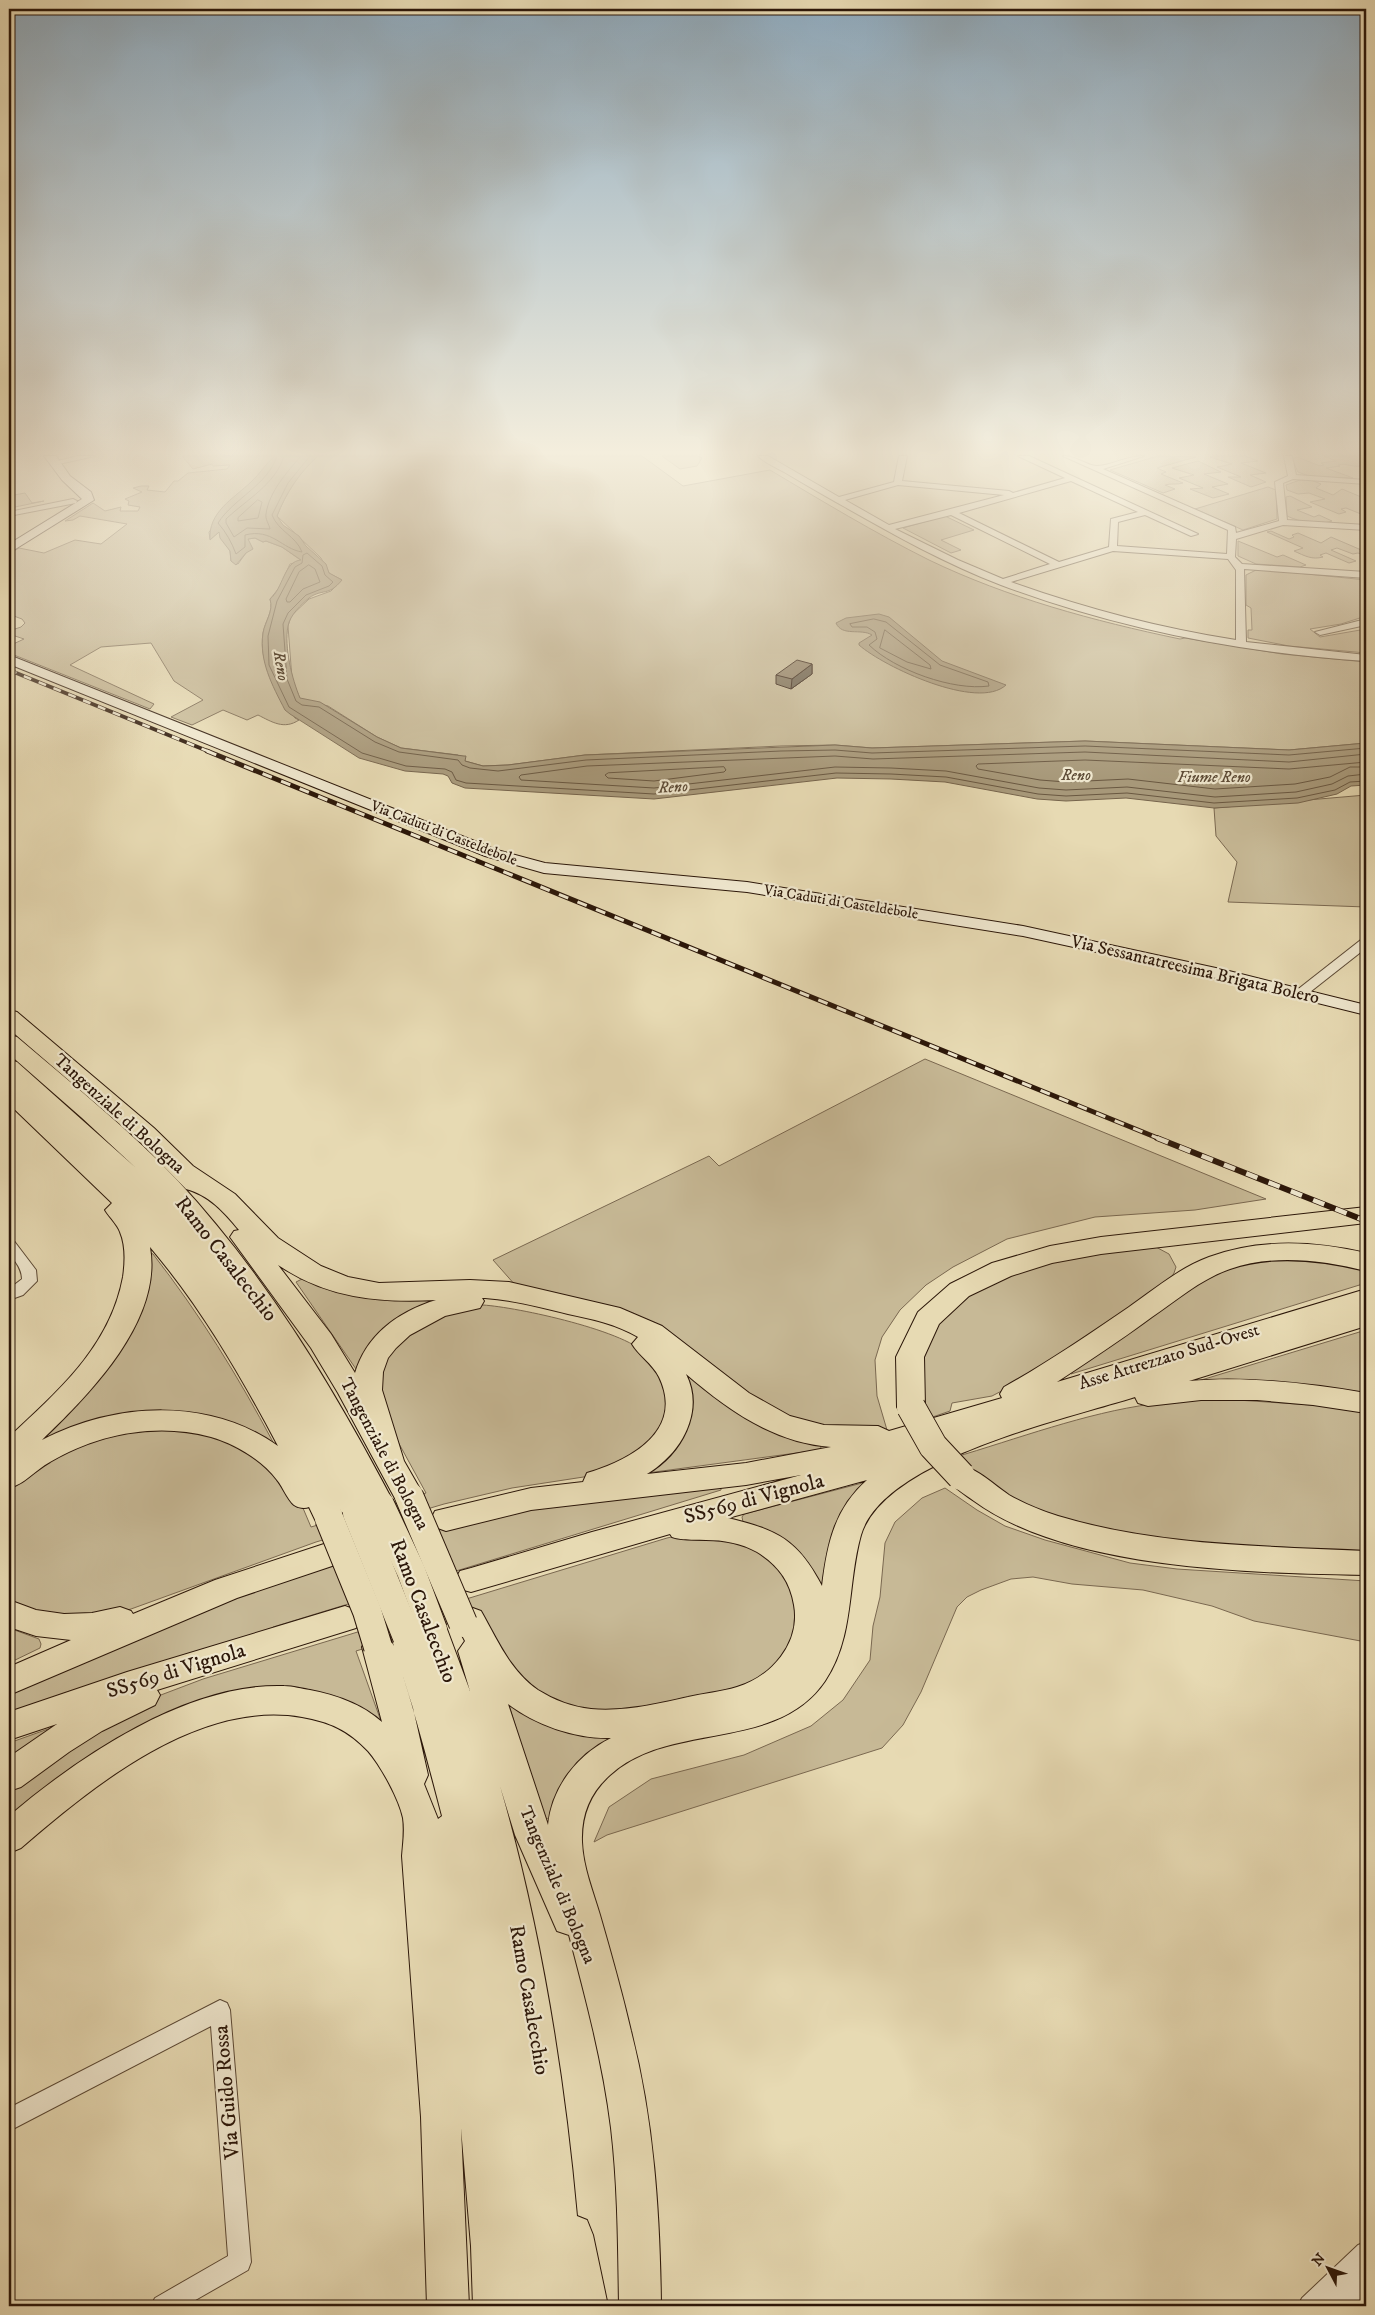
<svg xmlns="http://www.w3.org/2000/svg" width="1375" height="2315" font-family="'IM FELL DW Pica',serif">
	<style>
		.green { fill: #c7b996; stroke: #7a6850 }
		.water { fill: #a79879; stroke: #76644c }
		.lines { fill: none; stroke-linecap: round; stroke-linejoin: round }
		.shore { stroke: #6a5841; stroke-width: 1 }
		.street-casing { stroke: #5b4834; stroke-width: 2 }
		.secondary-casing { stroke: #2c1709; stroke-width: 2 }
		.highway-casing { stroke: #2c1709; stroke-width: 2 }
		.street { fill: #efe7ce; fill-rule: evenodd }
		.secondary { fill: #efe7ce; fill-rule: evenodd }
		.highway { fill: #e7dab3; fill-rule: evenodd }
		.rail-far2-casing { stroke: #2c1709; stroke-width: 4 }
		.rail-far1-casing { stroke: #2c1709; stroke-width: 5 }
		.rail-casing { stroke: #2c1709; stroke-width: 6 }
		.rail-far2 { stroke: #efe7ce; stroke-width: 2.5; stroke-dasharray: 8; stroke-linecap: butt }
		.rail-far1 { stroke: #efe7ce; stroke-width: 3; stroke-dasharray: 10; stroke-linecap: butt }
		.rail { stroke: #efe7ce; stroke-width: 4.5; stroke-dasharray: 12; stroke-linecap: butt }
		.highway-bridge-casing { stroke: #2c1709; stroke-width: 30; stroke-linecap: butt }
		.highway-bridge { stroke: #e7dab3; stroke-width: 28 }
		.wall { fill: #796b53; stroke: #2c1709 }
		.shaded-wall { fill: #635744; stroke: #2c1709 }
		.building { fill: #8d7c61; stroke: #2c1709 }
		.labels { text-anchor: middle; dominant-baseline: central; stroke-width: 4.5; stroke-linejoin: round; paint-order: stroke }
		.far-street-label { font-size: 15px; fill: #2c1709; stroke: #efe7ce }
		.far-water-label { font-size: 16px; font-style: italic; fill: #5d4b36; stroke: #efe7ce }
		.street-label { font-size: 18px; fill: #2c1709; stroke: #efe7ce }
		.near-street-label { font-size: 21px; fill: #2c1709; stroke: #efe7ce }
	</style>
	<rect width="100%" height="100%" fill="#e7dab3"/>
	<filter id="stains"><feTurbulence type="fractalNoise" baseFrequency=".004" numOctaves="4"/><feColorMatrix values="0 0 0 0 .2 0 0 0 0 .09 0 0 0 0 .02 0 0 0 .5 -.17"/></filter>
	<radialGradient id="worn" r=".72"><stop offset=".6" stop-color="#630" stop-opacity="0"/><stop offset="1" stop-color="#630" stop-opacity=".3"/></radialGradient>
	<g class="green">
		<path d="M182,456h93l-66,76 1,7 9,-7 11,19 1,10 7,3 8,-11 2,-14 7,-1 8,4 3,-1 16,6 20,14 -12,3 -11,24 -9,11c4,12 -5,22 -7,34 -5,33 16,58 32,85l4,2c-15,10 -27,2 -41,-5l-11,5 -24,-10 -31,15 -21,-8 32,-17 -29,-19 -23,-38 -50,4 -31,18 84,39 -4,5 -141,-56v-7l15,-7 -15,-5v-3l12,-4 4,-4 -3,-4 -11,-4 -2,-5v-56l10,-6 25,5 31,-13 26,4 26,-20 -47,-8 -7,4 -8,1 28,-18 12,8 16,-4 -1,4h18l2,-4 -12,-2 1,-4 -4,-2 17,-7 -9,-4 8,-2h8l-2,4 18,2 9,-11h4l10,-8 39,-4 3,-4 -17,1 -1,-2 -19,5z"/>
		<path d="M318,456h324l41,30 87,-16c52,31 105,63 159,90 79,38 165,61 251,79l5,-1 97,16 84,8v81l-77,7 -204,-9 -213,7 -37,-3 -54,1 -196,9 -77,10 -25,1 -18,-5 -7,-6 -57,-7 -24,-11 -49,-31 -28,-7 -8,-20 -4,-53 3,-10 18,-17 22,-8 11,-11 -13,-7 -8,-15 -44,-42c9,-23 22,-43 41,-60z"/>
		<path d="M662,456h36l4,2 -5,8 -17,3z"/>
		<path d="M1158,456l38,1 -39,11 9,4 -5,2 22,9c-7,2 -11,0 -18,2l10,4 -12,4 -53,-23z"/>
		<path d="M1214,456h31l13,5 -17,2 25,10 -16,2 16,7 -15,5 -23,-10h13l-24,-10 15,-3 -22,-7z"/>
		<path d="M1324,456h42v9c-14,4 -19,-3 -28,0l2,1 -14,2 27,10h-3l-41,-2 -11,-4 -6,-13 5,-2 23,9 4,-1 -3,-2 15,-2z"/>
		<path d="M1198,461l23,11 -17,2 24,10 -16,3 17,7 -16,4 -23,-9 13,-1 -24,-10 15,-3 -22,-7z"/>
		<path d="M1300,480h11l10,4 -5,4 17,7 9,-6 24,10v17l-20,-8 -5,1 5,3 -7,2 -29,-12 15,-3 -16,-6 -11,1 -11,-4 -1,-5z"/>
		<path d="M1268,487l8,3 1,29 -34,11 -48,-21z"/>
		<path d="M25,493l7,10 12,-2 -29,6 -6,4v-15z"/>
		<path d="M1290,496l22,11 -15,3 17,7 5,-2 13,6c-14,5 -32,1 -45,-5l-1,-19z"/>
		<path d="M945,516l29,14 -33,10 20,10 -10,3 -48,-25z"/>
		<path d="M1271,531l18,8 5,-2 -2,-2 6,-2 23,10 10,-6 35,15v4l-8,-3 -5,1 -16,-6 -6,2 25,11 -7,2 -23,-10 -6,2 3,2c-11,3 -18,-1 -29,-6l9,-3 -36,-16z"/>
		<path d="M1238,541l39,16 6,-2 23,10 -6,2 -44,-3 -18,-8z"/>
		<path d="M1258,569l108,11v36l-25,8 -31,5 10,8 46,-8v24l-77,-7 -41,-8v-8h4l-1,-22 -5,-3v-30z"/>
		<path d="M1366,795v112l-138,-5 9,-40 -21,-26 -2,-28z"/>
		<path d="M925,1059l341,140 -71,11 -100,7 -88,22 -54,28 -27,18 -26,25 -18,27 -7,23 2,36 10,34 -35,2 -87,-20 -104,-84 -145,-42 -23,-26 216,-104 10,10z"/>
		<path d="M1154,1246l15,8 7,13 -2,6 -7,11 -152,100 -23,12 -40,7 -2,8 -26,9 -10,-49 37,-70 85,-39z"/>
		<path d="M151,1253l2,1c46,59 85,122 120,188l-5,2 -85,-30 -171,50 -3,3v-4l74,-72 63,-136z"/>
		<path d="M1262,1258l87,4 17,4v17l-295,91 -3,-4 136,-94z"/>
		<path d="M304,1278l151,19 -94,71 -5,1 -60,-87z"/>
		<path d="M483,1305c33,2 147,26 166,52 10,12 15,31 22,45l-21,45 -60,29 -78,12 -68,16 -128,38 -185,67 -35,10 -76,-11 -11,-7v-118l14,-13 49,-28 105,-17 72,23 51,53 11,26 115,-34 -52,-95v-21l32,-46 62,-25z"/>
		<path d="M1366,1330v67l-47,-8 -121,-8z"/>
		<path d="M675,1364l145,80 1,4 -2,2 -172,23 9,-10z"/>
		<path d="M1237,1400l89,6 40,7v141l-205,-10 -138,-34 -71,-52c65,-19 133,-45 200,-54 28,-4 56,-4 85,-4z"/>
		<path d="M866,1482l-43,145 -80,-105 -1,-5 2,-3z"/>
		<path d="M721,1485v5l-448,137 -6,7 -258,82v-25l92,-42 224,-86 122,-36 93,-20z"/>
		<path d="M945,1488l32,22 28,16 40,14 85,23 47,6 189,12v61l-112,-21 -42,-15 -69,-16 -71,-6 -39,-7 -22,2 -30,11 -14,7 -10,10 -36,85 -18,33 -21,23 -275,87 -13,7 15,-35 42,-28 93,-24 67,-29 32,-26 27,-40 3,-34 7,-29 5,-54 10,-21 27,-24z"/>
		<path d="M690,1533l68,13 38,41 1,52 -30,37 -49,20 -127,18 -71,-29 -40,-72 -124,38 26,73 -106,-32 -236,106 -31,28v-38l22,-18 114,-69 58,-22 464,-141z"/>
		<path d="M9,1628l30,11 2,5 -1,4 -31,15z"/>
		<path d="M509,1705l107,28 -65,87 -8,-3z"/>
		<path d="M62,1724l-53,41v-22z"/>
	</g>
	<g class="water">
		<path d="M275,456h43c-19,17 -32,37 -41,60l6,9 16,11 7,10 20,18 3,9 13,7c-14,17 -19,8 -33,18 -8,7 -19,17 -21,28 -4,21 4,53 12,72l20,4 57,35 24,11 63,8h2l-1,5 18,5 25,-1 77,-10 250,-10 37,3 213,-7 204,9 77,-7v42l-15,1 -14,8 -39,9 -84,5 -88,-10 -60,3 -29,-2 -92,-17 -54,-3 -54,-1 -183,21 -189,-11 -13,-5 -4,-7 -5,-2 -38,-3 -46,-13 -69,-44 -5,-4c-13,-25 -26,-49 -22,-77 2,-12 11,-22 7,-34 13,-10 14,-38 31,-39l-19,-13 -16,-6 -3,1 -8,-4 -7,1 5,10 -7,4 -10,12 -5,-4 -1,-10 -10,-13 -1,-6 -9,8c-2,-28 23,-41 41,-58 9,-8 15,-19 24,-26z"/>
		<path d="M879,614l10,3 53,44 64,24c-28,26 -122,-18 -147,-40v-2l13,-8c-11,-7 -30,2 -36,-12l10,-5z"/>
	</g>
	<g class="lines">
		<g class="shore">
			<path d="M277,456c-9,29 -43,42 -59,67 8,9 14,20 18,31l9,-7v-12c27,-7 37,14 57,17 -6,-16 -24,-21 -30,-37l16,-32 22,-27"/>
			<path d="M284,456c-8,28 -38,44 -58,63v4l8,14 13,-9 23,1c-1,-5 -5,-10 -4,-15 3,-22 21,-42 35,-58"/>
			<path d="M258,500l4,2 -4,16 -20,3v-3z"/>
			<path d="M309,565l6,4 5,13 -17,7 -13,13h-3l-1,-3 13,-27z"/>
			<path d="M874,619l12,3 54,43 48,17 1,4c-36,5 -94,-16 -120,-41l8,-6 -2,-7 -8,-5h-15l-2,-3z"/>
			<path d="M885,630l45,35 1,4 -24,-7 -27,-14z"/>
			<path d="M1366,748l-77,7 -204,-9 -213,7 -37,-3 -54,1 -195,9 -88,11 -28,-3 -8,-3 -4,-5 -59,-8 -24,-10 -56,-35 -17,-2 -6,-4 -9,-22 -4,-55 5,-11 18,-18 23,-9 4,-4 -8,-7 -3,-9 -15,-13 -4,2 -1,8 -7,4 -18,34 -9,35 1,29 20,42 73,46 44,13 39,3 7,3 4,8 10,3 188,11 182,-21 55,1 55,3 92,17 28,2 61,-3 87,10 83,-5 38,-8 15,-8 16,-1"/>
			<path d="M1366,754l-77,8 -204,-10 -212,7 -38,-3 -248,10 -66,9 -2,2 2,3 133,8 181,-21 56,1 55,3 93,17 27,2 61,-3 88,10 81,-5 36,-8 16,-8 18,-2"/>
			<path d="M1366,762l-77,7 -204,-9 -107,4 -2,2 2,3 62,11 26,2 62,-3 87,10 80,-5 35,-7 20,-10h16"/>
			<path d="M724,767l2,3 -2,2 -70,9 -46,-3 -3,-3 3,-2z"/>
		</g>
		<defs>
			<g id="street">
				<path d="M78,456h17l-41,9 -4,-2z"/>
				<path d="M758,456h10l71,41 55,-15 5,-26h8l-5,25 107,10 4,2 52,-15 -47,-22h11l169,78 -7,2 -46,-21 -27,7 -1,24 110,8 1,-24 -165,-74c14,0 24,10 34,10 13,0 29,-10 47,-10l-41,13 132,58 1,6 43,-12 -4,-39 13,-6 -4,-20h8l4,19 70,5v4l-73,-5 -10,4 4,37 79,5v5l-83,-5 -47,14 -1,18 7,7 124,8v6l-122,-9 2,73 120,13v6c-124,-8 -248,-32 -365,-76 -55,-21 -107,-50 -158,-79 -20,-11 -40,-23 -59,-34 -9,-5 -19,-9 -26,-16zM1071,481l67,31 -27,7 -2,28 -50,15 -100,-49zM898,485l106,10 -115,30 -44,-25zM951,515l99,49 -47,15 -45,-19 -63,-31zM1113,551l115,8 8,11v70c-77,-12 -152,-32 -225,-58z"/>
				<path d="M73,499l4,2 -1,2 -67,13v-4z"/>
				<path d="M1366,619v6l-46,10 -5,-3z"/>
				<path d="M1366,938v10l-61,48h-8l-2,-3 2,-3 65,-51z"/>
				<path d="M9,1239l5,2 22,29 1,11 -14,14 -14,5v-11l13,-10c-1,-19 -14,-17 -13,-40z"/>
				<path d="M220,2000l7,3 3,7 21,252 -3,8 -63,36h-34l4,-8 73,-42 -17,-230 -202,105v-23z"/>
				<path d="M1366,2242v54l-10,10h-28l1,-2 -2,2h-29l4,-8 56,-53z"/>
			</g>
			<g id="secondary">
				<path d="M44,456h12l14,20 21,16 3,8 -85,53v-9l73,-45 -20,-19z"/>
				<path d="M9,655l488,195 48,13 202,19 276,44 202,44 141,35v10l-141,-35 -202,-44 -276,-44 -203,-19 -59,-17 -476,-192z"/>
			</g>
			<g id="highway">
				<path d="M9,1010l8,2 137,116 39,38 42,28 43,44 43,28 27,11 31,6 91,-3 39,2 111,26 42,18 87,67 41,23 34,9 54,1 11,5 113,-33 -2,-4 4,-7c43,-24 84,-52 125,-80 26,-18 50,-39 80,-50 51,-19 105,-16 157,-4v18c-44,-11 -93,-17 -136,-2 -29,10 -53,31 -78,48 -31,23 -63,44 -95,65l309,-93v37l-177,55c59,-5 119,2 177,12v20l-53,-8 -56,-5h-56l-53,6 -10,-3 -3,-6c-69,22 -252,62 -274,138 -14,49 -6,101 -36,146 -49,72 -155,39 -215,94 -20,18 -29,39 -28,67 1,25 11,49 18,73 11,38 22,77 31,116 23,90 29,182 30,275h-42c-1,-59 -1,-119 -8,-178 -8,-65 -25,-129 -42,-193l-12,-4 -42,-96 -15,-49c40,139 64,286 77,430l10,4 6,15 15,71h-135l-2,-60 -10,-118 8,178h-42l-6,-189 -19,-261c1,-13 3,-25 1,-38 -4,-19 -22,-52 -35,-67 -20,-21 -38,-29 -66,-34 -103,-18 -208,68 -281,131l-12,5v-37c71,-60 178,-133 275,-130 9,0 18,3 26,4 26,5 52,14 72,32l-20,-75 5,-9 11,-4 11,4 5,8 -3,-9 5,-9 11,-4 11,4 4,-7 11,-4 11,4 26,70 -12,-40 7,-10 -11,-21 5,-9 11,-4 11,4c16,28 29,60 57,79 16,10 34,17 53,19 33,3 66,-5 97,-12 16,-4 33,-5 49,-10 34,-10 64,-44 57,-82 -4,-24 -16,-40 -37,-53 -16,-9 -34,-12 -51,-12 -13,-1 -22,1 -34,-3l-2,-3 -199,58 -11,-3 -5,-9 5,-9 11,-3 121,-36 209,-57 -55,10 -215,25 -85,21 -11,-4 -4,-8 4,-8 96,-23 52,-6 4,-9c43,-13 98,-42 72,-96 -7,-14 -20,-21 -27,-33l6,-7c-22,-13 -46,-18 -70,-23 -28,-7 -54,-14 -83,-16h-3l2,3 -4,7 -35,8 -35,19 -14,13 -8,10 -5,14 -1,18 22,71 20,35 -4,8 -11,3 -11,-3 -60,-111 -27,-45 -81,-111 4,-6 5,-1c-15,-18 -30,-35 -53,-41l-50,-51 -127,-109zM278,1265c49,33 100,38 158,35 -38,12 -69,34 -81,73l-24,-39zM686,1374c42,36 88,69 145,73l-85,16 -99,11c34,-20 58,-62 39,-100zM867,1480c-33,29 -40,65 -45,106 -24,-46 -44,-56 -94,-68zM400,1667c16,49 29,99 42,149l-4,3 -14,-35 4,-9 -15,-67zM508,1704c28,21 67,35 103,34 -34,17 -59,49 -63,87z"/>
				<path d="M9,1035l8,2c55,47 112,92 161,144 90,97 156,208 217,324l-4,8 -11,4 -8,-3 -4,7 -11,4 -11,-4 -6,-12 4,9 -4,8 -11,4 -11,-4 -9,-19c-4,2 -11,1 -15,-2 -7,-6 -11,-18 -17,-25 -15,-20 -42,-36 -66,-43 -55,-15 -113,-3 -161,25 -15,8 -25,22 -41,26v-51c49,-46 101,-90 114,-160 2,-14 3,-31 -3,-45 -3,-8 -10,-14 -15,-22l7,-7 -103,-99v-20l6,1 -6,-6v-19l8,2 119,106 -54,-50 -73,-64zM150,1247c51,60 91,129 128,199 -69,-49 -162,-44 -236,-6 48,-46 121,-120 108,-193z"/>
				<path d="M1366,1207v16l-265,31 -49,9 -41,13 -42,20 -30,28 -15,33 1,50 -4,7 -10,3 -10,-3 -4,-7 -1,-50 22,-45 32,-28 42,-21 58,-17 51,-9z"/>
				<path d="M961,1465c18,5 32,19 48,30 14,8 33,16 49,21 99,30 205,30 308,35v24c-115,-2 -297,-5 -392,-74 -11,-8 -22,-14 -28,-25l4,-8z"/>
				<path d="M324,1544l11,3 5,9 -5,9 -98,33 -228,97v-28l62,-27 -35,-4 -27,-9v-27l27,10 28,4 28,-1 28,-6 11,4 2,3 82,-34z"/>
				<path d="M345,1606l11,4 5,9 -5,9 -199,62 3,5 -5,10 -53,26 -33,21 -48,35 -12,4v-34l48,-33 -48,16v-28l118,-40z"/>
			</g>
		</defs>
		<use href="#street" class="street-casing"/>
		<use href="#secondary" class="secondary-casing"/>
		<use href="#highway" class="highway-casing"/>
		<use href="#street" class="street"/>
		<use href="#secondary" class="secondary"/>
		<use href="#highway" class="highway"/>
		<defs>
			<path id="rail-far2" d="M9,670l201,82"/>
			<path id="rail-far1" d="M207,751l953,388"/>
			<path id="rail" d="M1157,1138l209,83"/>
		</defs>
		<use href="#rail-far2" class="rail-far2-casing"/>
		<use href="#rail-far1" class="rail-far1-casing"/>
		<use href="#rail" class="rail-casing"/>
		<use href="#rail-far2" class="rail-far2"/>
		<use href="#rail-far1" class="rail-far1"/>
		<use href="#rail" class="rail"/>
		<defs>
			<g id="highway-bridge">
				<path d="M911,1407l22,39 28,30"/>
				<path d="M409,1496l54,127"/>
				<path d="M380,1505l31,66 22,59"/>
				<path d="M357,1513l50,124"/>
				<path d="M329,1518l38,93 11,36"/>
			</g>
		</defs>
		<use href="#highway-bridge" class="highway-bridge-casing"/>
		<use href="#highway-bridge" class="highway-bridge"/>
	</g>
	<path class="wall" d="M812,664v10l-21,15 -15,-5v-9z"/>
	<path class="shaded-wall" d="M812,664v10l-21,15 1,-10z"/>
	<path class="building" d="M797,660l15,4 -20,15 -16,-4z"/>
	<linearGradient id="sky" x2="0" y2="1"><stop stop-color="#8ea9bc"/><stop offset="0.58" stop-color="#f4eedd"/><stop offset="1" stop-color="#f4eedd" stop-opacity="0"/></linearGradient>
	<rect width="1375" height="780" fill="url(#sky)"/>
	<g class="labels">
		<g class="far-street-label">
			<text transform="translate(444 833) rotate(21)">Via Caduti di Casteldebole</text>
			<text transform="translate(841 902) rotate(9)">Via Caduti di Casteldebole</text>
		</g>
		<g class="far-water-label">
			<text transform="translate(281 666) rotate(81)">Reno</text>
			<text x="1076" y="775">Reno</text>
			<text x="1214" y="777">Fiume Reno</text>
			<text transform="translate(673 787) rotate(-3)">Reno</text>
		</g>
		<g class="street-label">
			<text transform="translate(1195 970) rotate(13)">Via Sessantatreesima Brigata Bolero</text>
			<text transform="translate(119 1114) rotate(42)">Tangenziale di Bologna</text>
			<text transform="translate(1169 1357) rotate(-17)">Asse Attrezzato Sud-Ovest</text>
			<text transform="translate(384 1454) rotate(62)">Tangenziale di Bologna</text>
			<text transform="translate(557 1885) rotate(67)">Tangenziale di Bologna</text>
		</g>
		<g class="near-street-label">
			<text transform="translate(226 1259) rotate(52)">Ramo Casalecchio</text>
			<text transform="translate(754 1499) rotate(-15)">SS569 di Vignola</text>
			<text transform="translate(423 1611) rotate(69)">Ramo Casalecchio</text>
			<text transform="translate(176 1671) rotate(-17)">SS569 di Vignola</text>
			<text transform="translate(529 2000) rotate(80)">Ramo Casalecchio</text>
			<text transform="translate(227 2092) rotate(-95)">Via Guido Rossa</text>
		</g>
	</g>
	<rect width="1375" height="2315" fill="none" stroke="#e7dab3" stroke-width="30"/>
	<rect x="10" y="10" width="1355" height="2295" fill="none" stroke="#2c1709" stroke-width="2.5"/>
	<rect x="15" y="15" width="1345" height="2285" fill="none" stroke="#2c1709"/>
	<g transform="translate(1328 2268) rotate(311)" stroke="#efe7ce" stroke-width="4" paint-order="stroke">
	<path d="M0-4L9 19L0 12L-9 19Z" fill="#2c1709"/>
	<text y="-8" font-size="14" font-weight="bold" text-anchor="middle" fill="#2c1709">N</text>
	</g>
	<rect width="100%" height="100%" filter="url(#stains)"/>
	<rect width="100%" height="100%" fill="url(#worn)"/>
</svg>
